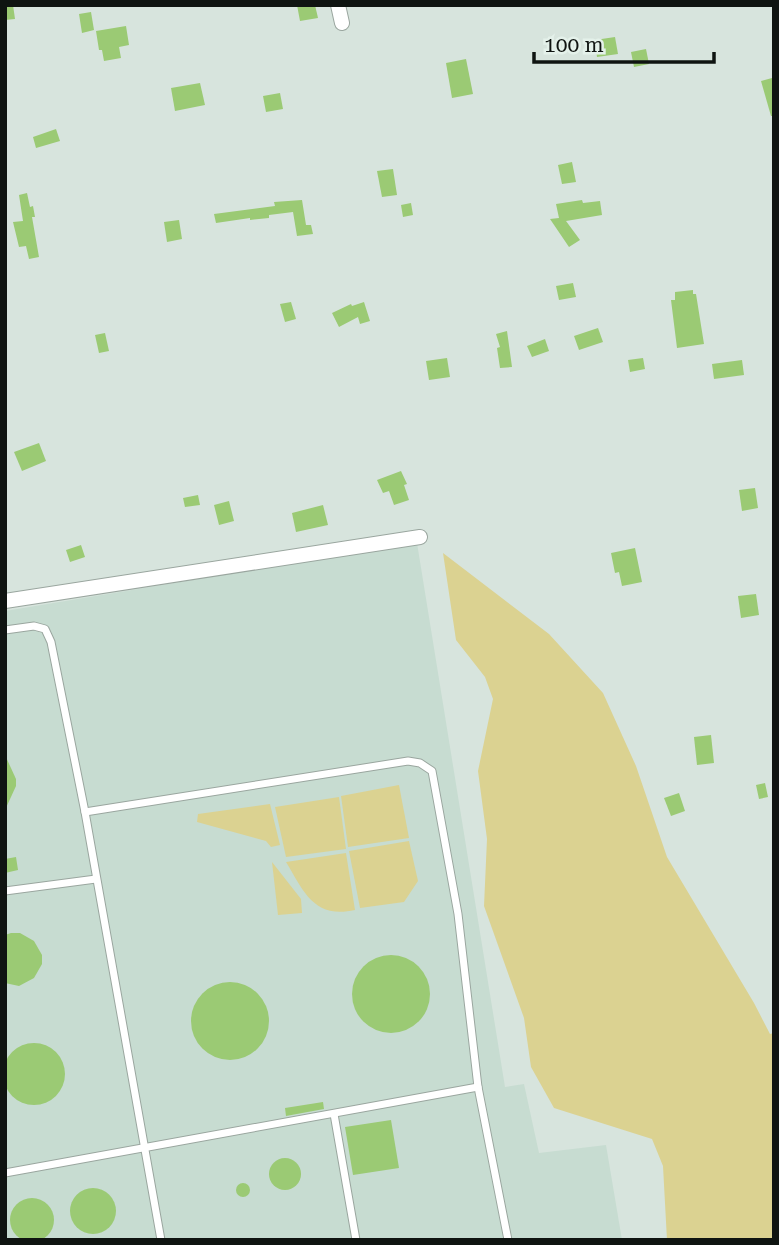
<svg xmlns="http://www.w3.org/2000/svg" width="779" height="1245" font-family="'Roboto Serif',serif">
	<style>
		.built { fill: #c7dcd1 }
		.green { fill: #dbd291 }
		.building { fill: #9bca74 }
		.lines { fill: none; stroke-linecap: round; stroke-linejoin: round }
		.lane-casing { stroke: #9aa69f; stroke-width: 9 }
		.street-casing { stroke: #9aa69f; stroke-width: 16 }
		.lane { stroke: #fff; stroke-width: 7 }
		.street { stroke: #fff; stroke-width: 14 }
	</style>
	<rect width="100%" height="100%" fill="#d7e4dd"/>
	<path class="built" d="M417,543l88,544 19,-3 15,69 67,-8 16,95h-617v-629z"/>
	<g class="green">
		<path d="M443,553l106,81 54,59 33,73 31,91 87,146 16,31 4,-1v207h-107l-4,-74 -11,-27 -98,-31 -23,-41 -7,-49 -40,-112 3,-67 -9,-68 15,-72 -8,-22 -29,-37z"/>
		<path d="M399,785l10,53 -61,9 -7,-51z"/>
		<path d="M339,797l7,52 -60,8 -11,-50z"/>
		<path d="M270,804l10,41 -9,2 -5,-6 -69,-19 1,-8z"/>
		<path d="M409,841l9,40 -14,21 -44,6 -11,-57z"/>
		<path d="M346,853l9,57c-41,9 -51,-18 -69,-48z"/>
		<path d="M272,862l29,37 1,14 -24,2z"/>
	</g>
	<g class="building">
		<path d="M5,5h8l2,14 -10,1z"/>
		<path d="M297,5h18l3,13 -18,3z"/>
		<path d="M91,12l3,18 -12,3 -3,-19z"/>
		<path d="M126,26l3,19 -10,2 2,11 -17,3 -2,-11h-3l-3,-19z"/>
		<path d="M615,37l3,17 -21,3 -2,-17z"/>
		<path d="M646,49l3,15 -15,3 -3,-15z"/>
		<path d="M466,59l7,35 -21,4 -6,-35z"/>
		<path d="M772,78l2,38h-3l-10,-35z"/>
		<path d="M200,83l5,22 -30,6 -4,-23z"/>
		<path d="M280,93l3,16 -17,3 -3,-16z"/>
		<path d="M56,129l4,12 -24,7 -3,-11z"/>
		<path d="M572,162l4,20 -14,2 -4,-19z"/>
		<path d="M393,169l4,26 -15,2 -5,-26z"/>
		<path d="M27,193l3,14 3,-1 2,11h-3l7,40 -10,2 -3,-13 -7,1 -6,-25 10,-1 -4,-26z"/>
		<path d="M302,200l4,25h5l2,9 -16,2 -4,-24 -24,3v3l-19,2v-2l-34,5 -2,-9 61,-8 -1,-4z"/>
		<path d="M582,200l1,3 17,-2 2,14 -36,6 14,19 -11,7 -19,-28 9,-1 -3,-14z"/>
		<path d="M411,203l2,12 -10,2 -2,-12z"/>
		<path d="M179,220l3,19 -15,3 -3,-20z"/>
		<path d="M573,283l3,14 -17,3 -3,-14z"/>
		<path d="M693,290v4h3l8,50 -27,4 -6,-48h4v-8z"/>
		<path d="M291,302l5,17 -11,3 -5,-18z"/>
		<path d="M364,302l6,19 -10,3 -2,-7 -19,10 -7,-14 19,-9 1,2z"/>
		<path d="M598,328l5,14 -24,8 -5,-14z"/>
		<path d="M507,331l5,36 -12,1 -3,-20 3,-1 -4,-13z"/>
		<path d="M105,333l4,18 -10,2 -4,-18z"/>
		<path d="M545,339l4,12 -17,6 -5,-11z"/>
		<path d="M447,358l3,19 -21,3 -3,-19z"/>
		<path d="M643,358l2,11 -15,3 -2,-12z"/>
		<path d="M742,360l2,15 -30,4 -2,-15z"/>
		<path d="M39,443l7,18 -24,10 -8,-19z"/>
		<path d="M401,471l6,13 -3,1 5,15 -15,5 -5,-14 -6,2 -6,-13z"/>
		<path d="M755,488l3,20 -16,3 -3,-21z"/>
		<path d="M198,495l2,10 -15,2 -2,-9z"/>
		<path d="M229,501l5,20 -15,4 -5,-20z"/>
		<path d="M323,505l5,20 -32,7 -4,-19z"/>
		<path d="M81,545l4,12 -15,5 -4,-12z"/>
		<path d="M635,548l7,34 -20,4 -3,-14 -4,1 -4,-20z"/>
		<path d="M756,594l3,21 -18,3 -3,-22z"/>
		<path d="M711,735l3,28 -17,2 -3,-28z"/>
		<path d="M5,755l11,24v7l-11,24z"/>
		<path d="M765,783l3,14 -9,2 -3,-14z"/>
		<path d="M679,793l6,18 -14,5 -7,-18z"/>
		<path d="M16,857l2,13 -13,3v-14z"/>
		<path d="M11,933h9l14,8 8,14v9l-8,14 -15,8 -14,-3v-48z"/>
		<circle cx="391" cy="994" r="39"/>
		<circle cx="230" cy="1021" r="39"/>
		<circle cx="34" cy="1074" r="31"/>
		<path d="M323,1102l1,7 -38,7 -1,-8z"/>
		<path d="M391,1120l8,48 -46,7 -8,-48z"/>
		<circle cx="285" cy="1174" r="16"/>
		<circle cx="243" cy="1190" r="7"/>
		<circle cx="93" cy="1211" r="23"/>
		<circle cx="32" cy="1220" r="22"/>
	</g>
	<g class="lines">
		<defs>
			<g id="lane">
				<path d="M5,630l29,-4 11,3 6,13 34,170 76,428"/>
				<path d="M85,812l323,-51 12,2 12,8 26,143 20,173 30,153"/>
				<path d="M5,891l91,-12"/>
				<path d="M334,1114l22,126"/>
				<path d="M5,1173l473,-86"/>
			</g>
			<g id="street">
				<path d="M338,5l4,18"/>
				<path d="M5,601l415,-64"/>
			</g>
		</defs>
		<use href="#lane" class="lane-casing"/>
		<use href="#street" class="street-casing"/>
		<use href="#lane" class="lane"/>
		<use href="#street" class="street"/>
	</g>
	<rect width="779" height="1245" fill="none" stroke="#0f1411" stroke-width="14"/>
	<path d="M534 52v10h180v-10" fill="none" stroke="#0f1411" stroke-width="3.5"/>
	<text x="544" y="52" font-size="21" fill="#0f1411" stroke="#e4f1ea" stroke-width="5" paint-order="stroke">100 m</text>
</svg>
